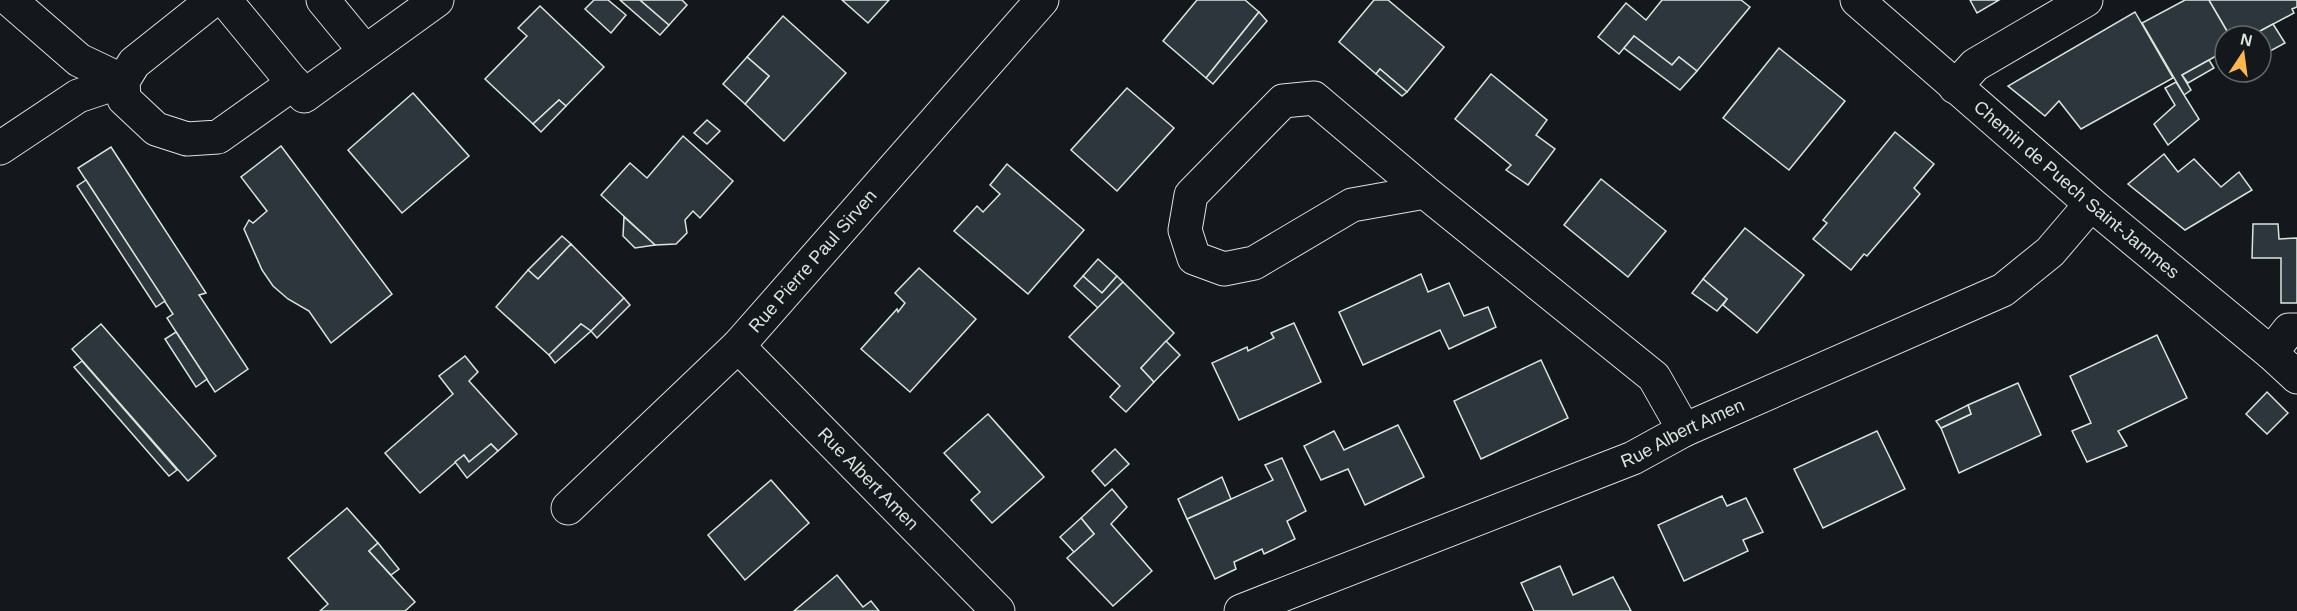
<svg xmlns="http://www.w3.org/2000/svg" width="2297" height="611" font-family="Arial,sans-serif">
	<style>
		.building { fill: #2c363c; stroke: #d8e6dc; stroke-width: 1.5 }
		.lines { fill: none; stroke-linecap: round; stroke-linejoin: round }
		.minor-casing { stroke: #d8e6dc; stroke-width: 35 }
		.minor { stroke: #14181c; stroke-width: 33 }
		.labels { text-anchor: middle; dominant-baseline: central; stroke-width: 4.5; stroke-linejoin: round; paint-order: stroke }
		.street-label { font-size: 18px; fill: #d8e6dc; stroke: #14181c }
	</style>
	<rect width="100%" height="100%" fill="#14181c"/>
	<g class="building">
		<path d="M594,0h14l18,15 -15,18 -26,-24z"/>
		<path d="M620,0h20l29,25 -9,10z"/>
		<path d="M640,0h42l5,5 -18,20z"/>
		<path d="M842,0h47l-21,23z"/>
		<path d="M1197,0h48l14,12 -53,66 -43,-37z"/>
		<path d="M1374,0h14l56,47 -37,45 -27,-23 -4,5 -37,-32z"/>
		<path d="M1662,0h79l9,7 -53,64 -18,-14 -7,8 -38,-29 -15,18 -21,-17 28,-34 20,17z"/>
		<path d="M1970,0h29l-22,13z"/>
		<path d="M2185,0h24l21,36h-5v15l-43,24 9,15 -7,5 -42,-72z"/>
		<path d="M2209,0h88v7l-5,2 2,4 -43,23h-21z"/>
		<path d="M540,6l64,61 -38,39 -7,-6 -26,24 -48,-45 42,-43 -9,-8z"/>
		<path d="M1259,12l8,9 -54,63 -7,-6z"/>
		<path d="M2135,12l38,66 -92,51 -22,-28 -14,15 -37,-30z"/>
		<path d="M783,16l63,57 -62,68 -39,-37 24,-28 -22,-19z"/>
		<path d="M2273,24l12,19 -24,13v-20h-10z"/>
		<path d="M1634,36l38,29 7,-8 18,14 -17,19 -56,-42z"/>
		<path d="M1779,48l66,53 -56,69 -66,-52z"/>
		<path d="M747,57l22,19 -24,28 -22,-20z"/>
		<path d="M2209,60l5,8 -26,15 -6,-8z"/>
		<path d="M1380,69l27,23 -5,4 -26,-22z"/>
		<path d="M1491,74l56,46 -11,15 19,14 -27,36 -22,-15 5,-5 -56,-46z"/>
		<path d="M2176,82l23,37 -31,26 -14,-21 21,-19 -10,-17z"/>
		<path d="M1127,88l47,40 -57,63 -46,-41z"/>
		<path d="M413,93l56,63 -67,57 -54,-63z"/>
		<path d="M559,100l7,6 -25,26 -8,-8z"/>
		<path d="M707,120l13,11 -13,13 -13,-11z"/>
		<path d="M1895,132l39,32 -20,24 6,6 -53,62 -3,-2 -13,16 -38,-31 14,-16 -4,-3z"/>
		<path d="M683,136l50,45 -33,37 -7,-7 -8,9 2,13 -11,11 -21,1 -54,-50 29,-32 17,15z"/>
		<path d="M281,146l111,148 -61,49 -22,-32 -21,-12 -15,-13 -11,-16 -18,-41 5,-9 4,3 14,-12 -26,-34z"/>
		<path d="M111,147l95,146 -7,2 49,74 -33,23 -48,-74 6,-4 -95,-146z"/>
		<path d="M2164,154l14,18 16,-13 27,28 18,-15 13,18 -67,40 -57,-46z"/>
		<path d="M1007,164l77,66 -56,64 -74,-63 23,-25 6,6 17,-18 -10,-9z"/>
		<path d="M1601,179l65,52 -38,46 -64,-52z"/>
		<path d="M86,180l79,121 -9,6 -79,-121z"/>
		<path d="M624,217l31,28 -20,3 -12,-12z"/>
		<path d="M2253,224h25l1,15 18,-1v65h-16v-45h-29z"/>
		<path d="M1745,228l59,47 -47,58 -34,-28 4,-6 -24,-20z"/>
		<path d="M562,236l9,8 -33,35 -10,-9z"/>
		<path d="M571,244l53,54 -33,33 -10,-7 -32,31 -53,-48 32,-37 10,9z"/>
		<path d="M1098,259l19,17 -15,17 -19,-17z"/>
		<path d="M919,268l57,51 -66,73 -49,-43 36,-40 1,3 7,-9 -10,-10z"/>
		<path d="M1421,274l7,18 21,-9 15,33 24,-9 8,20 -47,22 -9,-19 -77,35 -24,-53z"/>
		<path d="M1083,276l19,17 15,-17 6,6 -25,26 -24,-22z"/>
		<path d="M1703,279l24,20 -10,12 -25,-18z"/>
		<path d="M1123,282l51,51 -33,35 13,14 -28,30 -16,-15 10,-11 -51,-49z"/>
		<path d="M624,298l6,7 -33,33 -6,-7z"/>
		<path d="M1294,323l27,59 -82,38 -27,-57 35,-16 1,4 26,-13 -3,-5z"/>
		<path d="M101,324l115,132 -28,25 -116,-132z"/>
		<path d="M581,324l10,7 -36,32 -6,-8z"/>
		<path d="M176,332l31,47 -11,8 -31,-48z"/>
		<path d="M2157,335l30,63 -69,33 9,15 -40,16 -15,-31 19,-8 -21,-47z"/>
		<path d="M1166,341l14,14 -26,27 -13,-14z"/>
		<path d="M465,356l13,16 -9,9 48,53 -19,17 -7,-7 -22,18 -5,-7 -44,38 -35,-40 68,-59 -14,-18z"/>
		<path d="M1541,360l27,58 -87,41 -27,-58z"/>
		<path d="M82,361l95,109 -8,6 -95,-109z"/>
		<path d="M2018,383l23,52 -82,38 -18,-45 30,-14 -3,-9z"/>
		<path d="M2267,392l21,21 -21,21 -21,-20z"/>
		<path d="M1968,405l3,9 -30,14 -5,-7z"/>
		<path d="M988,414l56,63 -52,46 -21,-23 9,-8 -36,-39z"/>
		<path d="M1398,425l26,52 -59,28 -17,-36 -27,11 -17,-34 30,-15 10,19z"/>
		<path d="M1877,431l28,58 -82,39 -29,-59z"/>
		<path d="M491,444l7,7 -31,27 -12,-16 9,-7 5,7z"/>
		<path d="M1115,449l14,15 -24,22 -13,-15z"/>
		<path d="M1282,458l24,53 -19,10 8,18 -31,15 -2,-5 -28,13 2,7 -21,10 -28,-60 86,-39 -8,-15z"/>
		<path d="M1222,477l9,22 -44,20 -9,-20z"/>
		<path d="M771,480l38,43 -64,57 -37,-45z"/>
		<path d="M1112,489l15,18 -16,17 41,47 -39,35 -46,-48 27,-24 -13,-16z"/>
		<path d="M1722,496l5,10 19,-8 17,34 -20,8 5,11 -64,30 -26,-56z"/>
		<path d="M347,508l31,35 -9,8 46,51 -10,9h-85l8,-7 -40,-46z"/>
		<path d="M1081,518l13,16 -20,18 -14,-15z"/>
		<path d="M378,543l21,26 -8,6 -22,-24z"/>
		<path d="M1560,566l13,29 40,-18 18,34h-97l-13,-28z"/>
		<path d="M837,575l26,32 8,-6 8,10h-85z"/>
	</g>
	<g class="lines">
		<defs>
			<g id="minor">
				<path d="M10,0l69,60 44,21"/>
				<path d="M213,0l-79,63 -11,18 1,18 32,30 31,10 31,-2 76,-54"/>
				<path d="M225,0l79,96 133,-96"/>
				<path d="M323,0l42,51"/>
				<path id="s1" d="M1857,0l234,204 180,149 26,24"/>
				<path d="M1955,87l20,-22 111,-65"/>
				<path d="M0,148l78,-52 45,-15"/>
				<path d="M1425,192l-73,13 -98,58 -30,6 -30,-11 -9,-28 6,-35 92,-94 31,-3 111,94 229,185 30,53"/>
				<path id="s2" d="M738,346l260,265"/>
				<path d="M2271,353l18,-23h8"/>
				<path id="s3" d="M568,508l170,-162 304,-346"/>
				<path id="s4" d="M1241,611l392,-153 51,-28 319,-140 47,-38 41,-48"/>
			</g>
		</defs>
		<use href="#minor" class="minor-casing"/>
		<use href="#minor" class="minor"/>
	</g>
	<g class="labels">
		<g class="street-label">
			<text stroke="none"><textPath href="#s1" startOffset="290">Chemin de Puech Saint-Jammes</textPath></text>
			<text stroke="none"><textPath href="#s3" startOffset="348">Rue Pierre Paul Sirven</textPath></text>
			<text stroke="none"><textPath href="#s4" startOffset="476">Rue Albert Amen</textPath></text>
			<text stroke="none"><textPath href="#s2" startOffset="186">Rue Albert Amen</textPath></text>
		</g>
	</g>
	<g transform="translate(2243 54) rotate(13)"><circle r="28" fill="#14181c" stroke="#626a69" stroke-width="1.5"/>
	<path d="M0-4.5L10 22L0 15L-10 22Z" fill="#ffb74d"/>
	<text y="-9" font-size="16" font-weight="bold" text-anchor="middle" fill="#d8e6dc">N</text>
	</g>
</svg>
